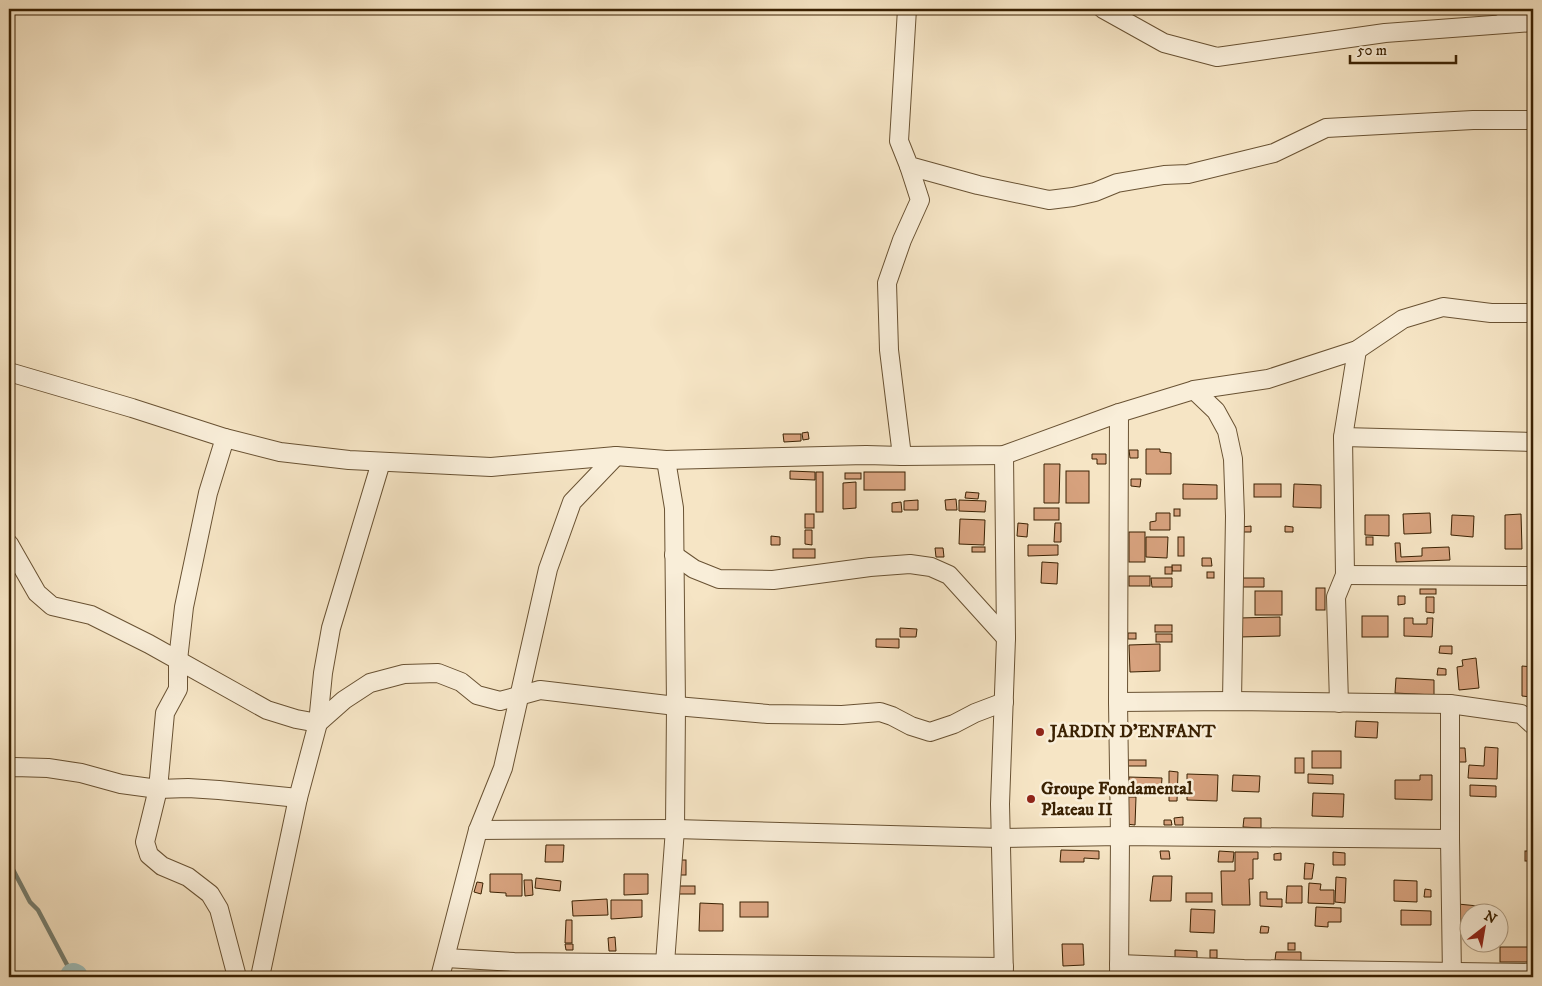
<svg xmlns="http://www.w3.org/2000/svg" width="1542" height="986" font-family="'IM FELL DW Pica',serif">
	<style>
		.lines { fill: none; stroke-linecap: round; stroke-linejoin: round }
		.stream { stroke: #767f71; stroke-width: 4.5 }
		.river { stroke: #9ebebb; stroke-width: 26 }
		.building { fill: #d7a27e; stroke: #3a2102 }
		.street-casing { stroke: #695233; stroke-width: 20 }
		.street { stroke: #f9eed9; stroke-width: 18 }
		.poi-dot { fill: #8f2418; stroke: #f9eed9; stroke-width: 2 }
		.labels { text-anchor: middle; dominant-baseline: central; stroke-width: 5; stroke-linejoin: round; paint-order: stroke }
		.poi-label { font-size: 18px; font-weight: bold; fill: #3a2102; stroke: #f9eed9; text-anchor: start }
	</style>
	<rect width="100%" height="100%" fill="#f6e5c5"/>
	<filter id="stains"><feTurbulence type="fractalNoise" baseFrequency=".004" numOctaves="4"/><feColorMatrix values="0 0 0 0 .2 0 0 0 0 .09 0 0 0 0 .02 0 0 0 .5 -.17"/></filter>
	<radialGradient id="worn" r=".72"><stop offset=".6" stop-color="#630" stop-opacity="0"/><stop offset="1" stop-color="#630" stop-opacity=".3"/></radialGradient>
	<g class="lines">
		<path class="stream" d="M9,862l21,40 8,8 35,66"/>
		<path class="river" d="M73,976l2,1"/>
	</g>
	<g class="building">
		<path d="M808,432l1,7 -6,1 -1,-7z"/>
		<path d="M783,434h18v7l-17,1z"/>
		<path d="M1146,449h14v3l11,1v21h-25z"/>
		<path d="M1129,450h9v8h-8z"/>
		<path d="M1092,454h14v10h-9v-5h-5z"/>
		<path d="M1044,464h16l-1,39h-15z"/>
		<path d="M790,471l25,1v8l-25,-1z"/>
		<rect x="1066" y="471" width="23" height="32"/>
		<rect x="816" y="472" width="7" height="40"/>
		<rect x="864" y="472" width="41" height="18"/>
		<rect x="845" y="473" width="16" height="6"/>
		<path d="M1131,479h10l-1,8 -9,-1z"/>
		<path d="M856,482v26l-13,1v-26z"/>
		<path d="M1183,484l34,1v14h-34z"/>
		<rect x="1254" y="484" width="27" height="13"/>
		<path d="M1294,484l27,1v23l-28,-1z"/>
		<path d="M966,492l13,1 -1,6 -13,-1z"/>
		<path d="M956,499l1,11h-11l-1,-10z"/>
		<path d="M918,500v10h-14v-9z"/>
		<path d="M959,500l27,1 -1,11 -26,-1z"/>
		<path d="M901,502l1,10h-10v-9z"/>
		<rect x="1034" y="508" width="25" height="12"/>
		<rect x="1174" y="509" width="6" height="7"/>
		<path d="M1156,513h14v17h-20v-8l6,-1z"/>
		<path d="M1430,513l1,20 -27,1 -1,-20z"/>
		<rect x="805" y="514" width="9" height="14"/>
		<path d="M1521,514l1,35h-17v-34z"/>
		<path d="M1365,515h24v21l-24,-1z"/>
		<path d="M1452,515l22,1 -1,21 -22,-2z"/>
		<path d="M960,519l25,1 -1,25 -25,-1z"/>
		<path d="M1018,523l10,1 -1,13 -10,-1z"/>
		<path d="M1055,523h6v19h-7z"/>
		<path d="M1251,526v6h-10v-5z"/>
		<path d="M1285,526l8,1v5h-8z"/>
		<path d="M805,530h7v15l-7,-1z"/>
		<rect x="1129" y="532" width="16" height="30"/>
		<path d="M771,536l9,1v8h-9z"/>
		<path d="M1146,537h22l-1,21 -21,-1z"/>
		<rect x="1178" y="537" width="6" height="19"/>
		<rect x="1366" y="537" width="7" height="8"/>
		<path d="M1395,543h5l1,14 21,-1v-8l27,-1 1,13 -54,2z"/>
		<path d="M1028,545h30v10l-30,1z"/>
		<rect x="972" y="547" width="13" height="5"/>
		<path d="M935,548h8l1,9h-8z"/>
		<rect x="793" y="549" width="22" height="9"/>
		<path d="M1202,558h9l1,8h-10z"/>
		<path d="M1042,562l16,1 -1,21 -16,-1z"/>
		<rect x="1172" y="565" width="9" height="6"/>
		<rect x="1165" y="567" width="7" height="7"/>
		<rect x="1207" y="572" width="7" height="6"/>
		<rect x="1129" y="576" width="21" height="10"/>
		<path d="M1151,578h21v9h-20z"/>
		<path d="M1240,578h24v9h-23z"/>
		<rect x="1316" y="588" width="9" height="22"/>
		<rect x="1420" y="589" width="16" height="5"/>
		<rect x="1255" y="591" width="27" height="24"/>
		<path d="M1398,596h7v8l-7,1z"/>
		<path d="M1426,597h8v16l-8,-1z"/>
		<rect x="1362" y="616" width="26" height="21"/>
		<path d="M1280,617v19l-41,1v-19z"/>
		<path d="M1404,618h9v6h14v-6h6l-1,19 -28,-1z"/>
		<rect x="1155" y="625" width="17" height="7"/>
		<path d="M900,628l17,1 -1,8h-16z"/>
		<rect x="1128" y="633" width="8" height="6"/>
		<rect x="1156" y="634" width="16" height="8"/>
		<path d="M876,639h23v9l-23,-1z"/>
		<path d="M1160,644v27l-30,1 -1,-27z"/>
		<path d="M1440,646h12v8l-13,-1z"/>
		<path d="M1476,658l3,30 -20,2 -2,-23 6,-1 -1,-6z"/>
		<path d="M1522,666l11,1v22h-2v8l-9,-1z"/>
		<path d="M1438,668l8,1v6h-9z"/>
		<path d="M1396,678l38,2v15l-39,-2z"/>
		<path d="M1356,721l22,1 -1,16 -22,-1z"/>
		<path d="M1485,747l13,1 -1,31 -29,-1 1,-13 15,1z"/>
		<path d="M1459,748h6l1,14h-7z"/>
		<rect x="1312" y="751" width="29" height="17"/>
		<rect x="1295" y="758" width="9" height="15"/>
		<rect x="1128" y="760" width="18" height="6"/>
		<path d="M1169,771l9,1 -1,29h-8z"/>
		<path d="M1187,774l31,1 -1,26 -30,-1z"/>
		<path d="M1308,774l25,1v9l-25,-1z"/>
		<path d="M1233,775l27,1 -1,16 -27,-1z"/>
		<path d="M1420,775h12v25l-37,-1v-19h25z"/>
		<path d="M1129,777l33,1 -1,14 -32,-1z"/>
		<path d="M1470,785l26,1v11l-26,-1z"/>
		<path d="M1313,793l31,1 -1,23 -31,-1z"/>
		<path d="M1127,797h9l-1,28 -9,-1z"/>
		<path d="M1183,817v8h-8l-1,-7z"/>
		<path d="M1244,818h17v10l-18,-1z"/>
		<path d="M1164,820h7l1,5h-8z"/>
		<path d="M546,845h18l-1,17h-18z"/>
		<path d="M1061,850l38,1v8l-15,-1v4h-24z"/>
		<path d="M1160,851h9l1,8h-9z"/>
		<path d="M1219,851l15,1 -1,10h-15z"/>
		<rect x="1525" y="851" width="8" height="10"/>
		<path d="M1235,852h23v7h-5v20h-4l1,26h-28l-1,-34h14z"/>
		<path d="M1333,852l12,1v12h-12z"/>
		<path d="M1281,853v7h-7v-6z"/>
		<rect x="677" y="860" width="9" height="15"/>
		<path d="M1305,863l9,1 -2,15h-8z"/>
		<path d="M490,874h32v22h-16v-3l-16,-1z"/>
		<path d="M624,874h24v20l-24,1z"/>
		<path d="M1153,876h19l-1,25h-21z"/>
		<path d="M1336,877l10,1 -1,25 -10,-1z"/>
		<path d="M536,878l25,3 -1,10 -25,-3z"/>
		<path d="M524,880h8l1,15 -8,1z"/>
		<path d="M1394,880l23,1v21l-23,-1z"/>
		<path d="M477,882l6,1 -2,11 -7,-2z"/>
		<path d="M1309,883l12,1 -1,6h14v14l-26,-1z"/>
		<rect x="678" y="886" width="17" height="8"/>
		<path d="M1287,886h15v17h-16z"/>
		<path d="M1425,889l6,1v7h-7z"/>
		<path d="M1260,892h7v7h15v8l-22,-1z"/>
		<rect x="1186" y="893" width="26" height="9"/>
		<path d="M607,899l1,16 -35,1 -1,-15z"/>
		<path d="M611,900h31v17l-31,2z"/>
		<rect x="740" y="902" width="28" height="15"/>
		<path d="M700,903l23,1v27h-24z"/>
		<path d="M1458,904l30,3 -1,7h-17v6l-13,-1z"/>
		<path d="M1316,907l25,1v14h-13v5l-13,-1z"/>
		<path d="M1191,909l24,1 -1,23 -24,-1z"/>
		<path d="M1401,910l30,1v14h-30z"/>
		<path d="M566,920h6v23h-7z"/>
		<path d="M1261,926l8,1 -1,6h-8z"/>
		<path d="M615,937l1,14h-7l-1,-13z"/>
		<rect x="1288" y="943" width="7" height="7"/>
		<path d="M565,944h8v6h-7z"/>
		<path d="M1062,944h21l1,21 -21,1z"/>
		<rect x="1500" y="947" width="33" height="15"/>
		<path d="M1175,950l22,1v8l-22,-1z"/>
		<rect x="1210" y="950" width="7" height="8"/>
		<path d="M1276,952h25v9l-26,-1z"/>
	</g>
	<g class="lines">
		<defs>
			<g id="street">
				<path d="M907,9l-8,132 10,25 69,19 71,15 24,-3 22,-5 22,-9 47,-8 24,-1 86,-21 52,-25 147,-8h60"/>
				<path d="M1103,9l61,34 53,14 168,-24 148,-11"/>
				<path d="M1503,9l10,5 17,6"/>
				<path d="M9,372l123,36 93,30 55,14 69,8 142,7 125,-11 50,4 200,-5 36,1 102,-1 115,-42 75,-23 74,-11 89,-29 46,-31 40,-12 48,6h42"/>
				<path d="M1194,390l22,21 11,20 6,28 2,57 -3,185"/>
				<path d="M1343,437l190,5"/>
				<path d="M225,438l-17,55 -24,114 -6,53v29l-13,24 -7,76 -13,53 4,13 13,11 26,11 22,17 9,15 18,68"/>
				<path d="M1004,455l2,183 -6,166 4,173"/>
				<path d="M902,456l-13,-106 -2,-67 15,-43 18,-40 -11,-34"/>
				<path d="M9,544l28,49 15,13 39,9 58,29 118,66 29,9 22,4 26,-23 26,-17 34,-9 34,-1 23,9 16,13 23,6 40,-11 136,16 92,8 74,1 38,-3 12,4 19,10 19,6 24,-8 21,-11 29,-11"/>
				<path d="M674,555l20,14 25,10 54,1 97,-13 40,-3 21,3 18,8 57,63"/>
				<path d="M1345,575l188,1"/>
				<path d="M1118,702l114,-1 218,3 71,10 12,11"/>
				<path d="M1339,703l-3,-106 9,-22 -2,-138 14,-87"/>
				<path d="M1450,704v135l2,138"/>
				<path d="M9,769l5,-2 34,1 33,5 40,11 37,5 30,-1 31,2 79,8"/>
				<path d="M478,830l197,-1 325,9 120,-2 330,3"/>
				<path d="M446,958l68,4 490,5"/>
				<path d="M665,963l10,-134 1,-123 -2,-198 -8,-48"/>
				<path d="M1119,964l125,5 289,4"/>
				<path d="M260,977l38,-179 20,-75 5,-50 8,-45 50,-166"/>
				<path d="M440,977l38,-147 25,-62 45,-199 24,-67 44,-46"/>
				<path d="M1119,977l1,-141 -2,-134 1,-289"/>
			</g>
		</defs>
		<use href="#street" class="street-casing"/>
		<use href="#street" class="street"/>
	</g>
	<g class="poi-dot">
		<circle cx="1040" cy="732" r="5"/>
		<circle cx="1031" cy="799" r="5"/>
	</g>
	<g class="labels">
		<g class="poi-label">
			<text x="1050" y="732">JARDIN D'ENFANT</text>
			<text x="1041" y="789">Groupe Fondamental<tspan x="1041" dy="21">Plateau II</tspan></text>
		</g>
	</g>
	<rect width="1542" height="986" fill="none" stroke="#f6e5c5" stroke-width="30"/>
	<rect x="10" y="10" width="1522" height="966" fill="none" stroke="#3a2102" stroke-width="2.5"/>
	<rect x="15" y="15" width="1512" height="956" fill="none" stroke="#3a2102"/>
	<g transform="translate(1484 928) rotate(31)"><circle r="24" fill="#f9eed9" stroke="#ad9c83"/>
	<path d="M0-4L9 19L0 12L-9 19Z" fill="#8f2418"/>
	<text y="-8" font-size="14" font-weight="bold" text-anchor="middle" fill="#3a2102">N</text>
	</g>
	<path d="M1350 55v8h106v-8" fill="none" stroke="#3a2102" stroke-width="2.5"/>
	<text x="1357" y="55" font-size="15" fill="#3a2102" stroke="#f9eed9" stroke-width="4" paint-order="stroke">50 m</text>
	<rect width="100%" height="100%" filter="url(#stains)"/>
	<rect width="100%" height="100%" fill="url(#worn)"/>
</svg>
